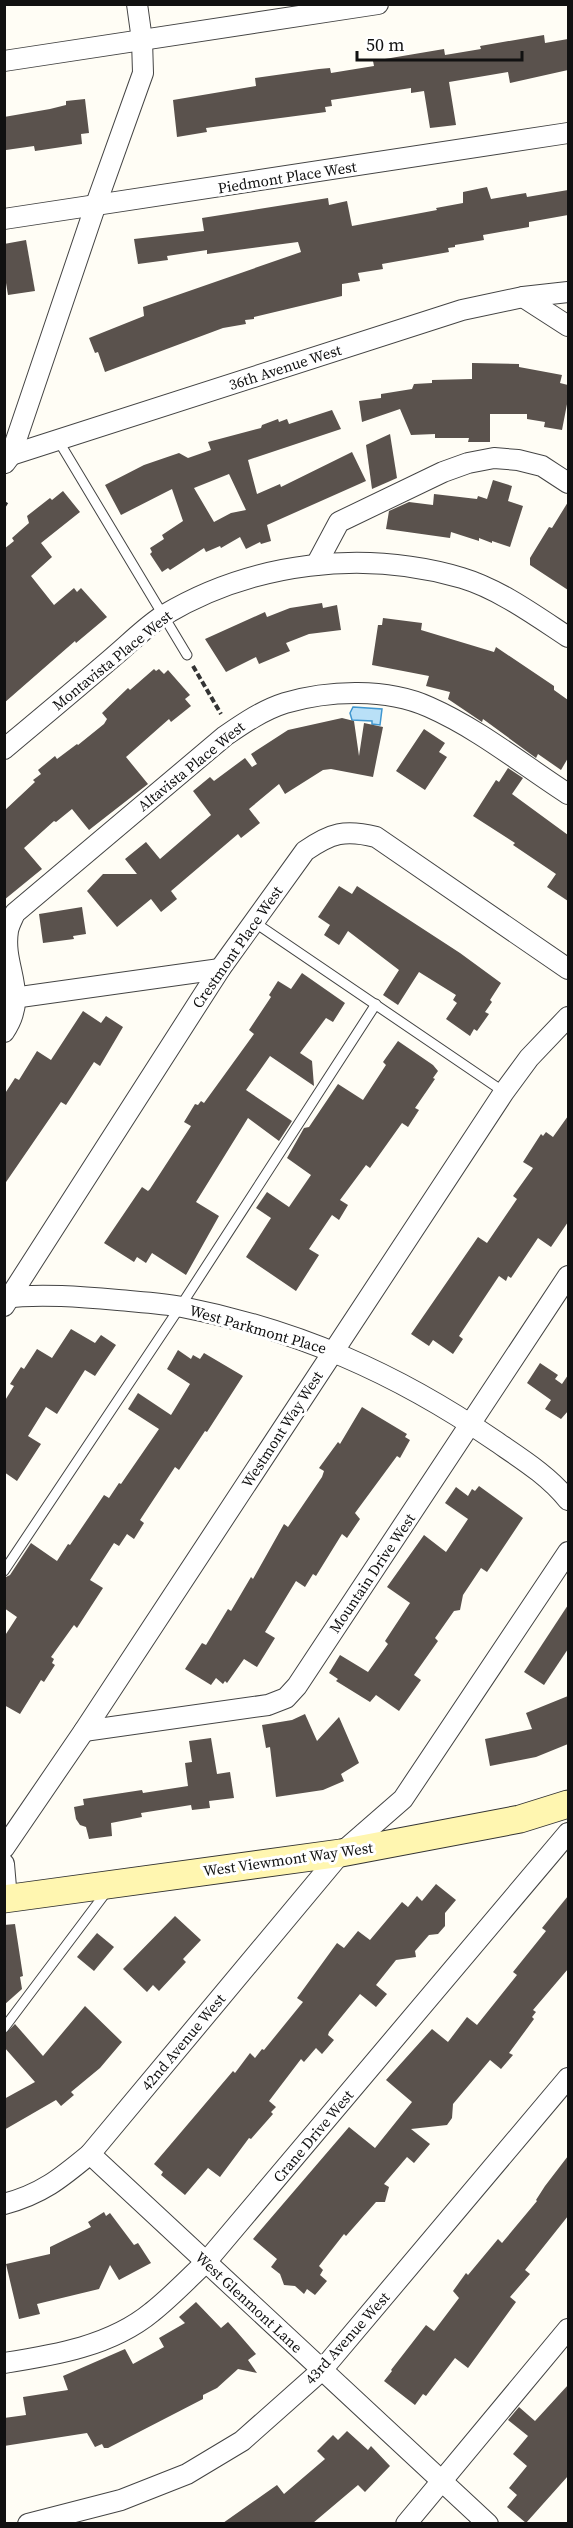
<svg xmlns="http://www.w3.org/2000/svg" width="573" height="2528" font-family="'Source Serif 4',serif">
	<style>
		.water { fill: #b9e0f7; stroke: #3f96cf; stroke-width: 1.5 }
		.building { fill: #5a524d; fill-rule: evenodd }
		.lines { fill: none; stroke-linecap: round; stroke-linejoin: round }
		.lane-casing { stroke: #444; stroke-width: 11 }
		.street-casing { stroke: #444; stroke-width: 22 }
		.secondary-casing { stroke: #333; stroke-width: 29 }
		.path { stroke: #333; stroke-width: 4; stroke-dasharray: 6 3; stroke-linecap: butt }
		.lane { stroke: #fff; stroke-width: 9 }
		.street { stroke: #fff; stroke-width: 20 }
		.secondary { stroke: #fff6b0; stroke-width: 27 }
		.labels { text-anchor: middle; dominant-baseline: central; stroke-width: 6; stroke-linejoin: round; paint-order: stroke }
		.street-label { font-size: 15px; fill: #111; stroke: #fff }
	</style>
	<rect width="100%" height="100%" fill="#fffdf5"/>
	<path class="water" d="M353,707l29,2 -2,16 -8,-1v-3l-20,-1 -2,-7z"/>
	<g class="building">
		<path d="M544,35l1,8 23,-4v31l-58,13 -2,-11 -59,10 7,43 -26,3 -6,-37 -13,2v-5l-80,12 1,6 -7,1 1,5 -120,16 1,4 -30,5 -4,-37 83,-14 -1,-8 64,-9 11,-1 1,5 43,-7 -1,-5 71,-12 1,6 36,-6 -1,-3z"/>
		<path d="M85,99l4,34 -8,1 1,10 -47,7 -1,-5 -28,4 -2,-33 46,-8 16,-4v-4z"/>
		<path d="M487,187l4,12 35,-6 1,4 41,-7v25l-39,7v5l-46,8 1,5 -29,5v2l-7,1 1,4 -67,12 1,5 -25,4 2,8 -18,3v12l-88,21v2l-9,1 1,4 -23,4 -118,44 -7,-20 -3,1 -6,-15 55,-22 -1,-9 158,-55 -3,-10 -91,12v-4l-40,6 1,4 -30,4 -4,-25 70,-8 -2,-13 126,-20 1,7 18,-4 5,25 85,-16 -1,-2 27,-5v-11z"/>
		<path d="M26,240l9,51 -27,4 -4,-24v-27z"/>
		<path d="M472,363l47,1v3l43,8 -2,8 8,2v14l-6,31 -18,-3 1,-5 -18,-3v-5h-37v28h-22l1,-4h-34v-4l-24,1 -11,-26 -38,13 -3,-21 22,-3v-4l31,-5 2,-5 18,-1v-3l40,-1z"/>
		<path d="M332,410l9,19 -93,31 9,34 23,-10 1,3 71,-35 14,29 -99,44 4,16 -10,3 -1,-2 -14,7 -6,-12 -19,11 -1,-2 -14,6 -2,-4 -34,22 -2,-2 -6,4 -12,-18 2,-2 -2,-4 14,-9 -2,-4 21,-14 -11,-32 -51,26 -16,-30 39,-20 35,-12 9,5 23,-8 -3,-8 53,-14 1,-3 16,-6 1,3 8,-3 2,5zM229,474l17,36 -15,3 -17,9 -20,-34z"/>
		<path d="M390,434l7,44 -25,11 -6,-44z"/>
		<path d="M493,480l19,6 -4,15 15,5 -13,41 -18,-6v2l-13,-5v3l-28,-9 -1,6 -64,-9 3,-18 20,-9 24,3 1,-11 43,5 1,-3 9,3z"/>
		<path d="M63,491l17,21 -39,31 11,14 -21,19 23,29 20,-17 3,4 4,-4 26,29 -31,26 -1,-2 -71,62v-154l10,-8 -2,-3 17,-15 -2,-7 23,-18 2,2z"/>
		<path d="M568,502v88l-38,-25v-7l19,-31 3,1z"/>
		<path d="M322,603l1,5 14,-3 4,25 -32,4 -23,9 4,8 -31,13 -3,-7 -30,15 -21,-33 60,-27 2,5 23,-9z"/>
		<path d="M383,618l39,5 -1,7 73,22 2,-5 58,39v4l14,10v58l-7,12 -23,-16 -2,4 -53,-39 -1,3 -34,-23 2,-7 -24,-6 3,-10 -57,-11 6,-40h4z"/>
		<path d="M154,669l2,2 3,-2 5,5 4,-4 22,25 -5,4 6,7 -20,16 -2,-3 -43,38 22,27 -59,46 -17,-21 -16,13 -2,-1 -30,27 18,21 -38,31v-89l31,-29 -2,-2 8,-6 -3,-4 17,-14 2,3 20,-15 1,1 26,-21 3,-5 -5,-6 26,-25 2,2z"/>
		<path d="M342,718l12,3 5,35 5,-33 19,4 -10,50 -42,-8 -8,1 -38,24 -6,-10 -30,25 11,14 -19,15 -3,-4 -67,57 6,8 -16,13 -10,-13 -34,28 -30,-36 16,-17h34l-12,-15 21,-17 14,17 51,-44 -18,-24 17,-14 4,4 31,-23 7,9 5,-3 -6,-10 37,-24z"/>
		<path d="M424,729l21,14 -6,9 8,5 -22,33 -29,-19z"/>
		<path d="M508,768l15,10 -11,16 56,41v66l-21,-14 9,-13 -43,-29 2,-2 -42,-27 23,-36 3,2z"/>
		<path d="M339,886l13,8 5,-8 103,67 41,30 -11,17 2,2 -7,10 4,2 -12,17 -3,-2 -4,7 -24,-17 11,-16 -4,-3 3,-5 -37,-23 -21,33 -15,-10 16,-25 -51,-39 -9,14 -15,-10 6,-10 -12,-8z"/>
		<path d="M82,907l4,27 -13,2 1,3 -31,4 -4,-29z"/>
		<path d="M302,973l43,30 -12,19 -7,-4 -26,35 12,8 2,25 -44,-30 -24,34 46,31 -13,20 -31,-23 -52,84 23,14 -33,59 -34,-22 -6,10 -9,-6 -3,5 -30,-19 38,-56 6,4 2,-2 41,-63 -7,-4 11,-18 3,1 3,-4 3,2 50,-69 -5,-4 22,-33 -2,-2 9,-14 13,8z"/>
		<path d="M83,1011l18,12 5,-7 17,11 -23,39 -6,-4 -28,43 -5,-3 -57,83v-90l11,-17 4,2 18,-29 14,9z"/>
		<path d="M398,1041l35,24 5,6 -5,7 2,1 -20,29 4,2 -11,17 -6,-4 -32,45 -4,-3 -26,35 8,5 -9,15 -7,-5 -23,34 10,6 -23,36 -50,-34 25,-39 -15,-10 11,-16 22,15 22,-32 -24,-17 17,-30 5,-1 29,-43 25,16 23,-35 -3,-3z"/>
		<path d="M568,1116v106l-17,25 -13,-9 -27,40 -3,-2 -2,5 -7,-5 -40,60 4,3 -10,15 -20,-14 -4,6 -18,-12 67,-97 9,6 30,-44 -4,-3 20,-28 -10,-6 18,-28 2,2 3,-4 7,5z"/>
		<path d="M71,1329l24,14 6,-8 15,10 -21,31 -10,-6 -28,44 -11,-7 -18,29 13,8 -24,37 -13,-9v-70l10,-16 -4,-2 11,-17 3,2 13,-20 15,9z"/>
		<path d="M178,1350l13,9 2,-4 7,4 4,-6 39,23 -36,56 -2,-1 -26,39 -4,-3 -35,53 4,3 -10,16 -7,-5 -8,12 -5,-3 -24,37 13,8 -26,40 -3,-3 -23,32 3,2 -2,4 3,2 -11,17 -3,-2 -21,34 -16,-9v-68l13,-20 -13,-9v-30l6,-3 21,-32 26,18 11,-17 2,1 34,-50 5,3 10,-15 2,1 38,-55 -31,-20 10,-16 33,22 19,-31 -23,-15z"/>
		<path d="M540,1363l18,12 -3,4 7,5 6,-9v36l-7,8 -16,-10 6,-9 -24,-17z"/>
		<path d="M362,1407l45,27 -2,3 5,3 -10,18 -3,-2 -42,57 5,6 -13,19 -5,-4 -26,42 -3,-2 -8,13 -9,-6 -31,51 10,6 -18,29 -13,-8 -17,24 -2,-2 -2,3 -7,-6 -5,7 -26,-16 17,-26 4,2 22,-36 3,2 20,-34 2,2 31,-55 4,3 34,-50 2,-6 -5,-3 19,-26 2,2z"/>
		<path d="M479,1486l44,32 -36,54 -6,-4 -18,27 -3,15 -6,1 -19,27 3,3 -24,34 7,5 -22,31 -23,-16 -6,7 -34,-21 2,-2 -9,-6 11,-18 28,17 20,-28 -3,-3 25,-38 -23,-16 37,-52 22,17 22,-33 -23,-16 11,-16 12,9 4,-7 3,2z"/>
		<path d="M568,1605v44l-24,36 -20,-13z"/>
		<path d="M568,1696v48l-32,13 -46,9 -5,-27 47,-10 -6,-16z"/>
		<path d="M305,1714l12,27 22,-24 20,46 -18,11 3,7 -21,9 -47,7 -6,-50 -4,1 -4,-23 30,-5z"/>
		<path d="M211,1738l6,36 13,-2 4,26 -25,3 1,7 -18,2 -1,-5 -50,8 1,4 -31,6 1,13 -23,3 -3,-12 -6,-2 -4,-6 -2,-12 10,-2 -1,-6 59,-9 1,3 45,-7 -3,-23 7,-1 -3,-21z"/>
		<path d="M436,1884l20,16 -11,13v13l-7,8 -9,1 -14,16 1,6 -20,3 -20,25 11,9 -11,13 -16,-13 -31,38 -1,3 6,5 -12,14 -6,-6 -12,14 -3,-3 -32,42 7,6 -5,5 2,2 -22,25 -2,-1 -29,39 -12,-9 -23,27 -24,-20 2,-3 -9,-8 79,-93 2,2 15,-20 5,5 7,-9 2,1 39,-48 -6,-4 40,-55 7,5 14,-17 12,9 32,-38 6,5 9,-11 5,5z"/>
		<path d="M568,1896v73l-35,41 3,2 -4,5 2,2 -25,34 4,2 -12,14 -11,-9 -37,44 -1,14 -5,7 -36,4 19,15 -16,19 -7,-6 -23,27 5,3 -4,15h-9l-30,34 -2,-2 -25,32 4,4 -3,5 7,6 -12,14 -8,-6 -3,5 -9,-8 -11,-1 -4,-11 -9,-7 6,-8 -24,-20 96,-112 26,21 37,-46 -26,-22 46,-51 16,13 19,-25 10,8 40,-50 -4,-3 33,-41 -4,-3z"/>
		<path d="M175,1916l26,24 -18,19 3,3 -27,29 -6,-6 -6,7 -24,-23z"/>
		<path d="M15,1924l8,52 -3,1 2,12 -18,16v-80z"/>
		<path d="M97,1933l17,14 -20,24 -17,-14z"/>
		<path d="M85,2006l37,36 -22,26 -29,24 3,3 -13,11 -5,-6 -52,30v-31l31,-17 -31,-35v-12l11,-11 28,32z"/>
		<path d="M568,2156v60l-43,54 5,4 -20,23 6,5 -48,66 -13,-10 -29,38 -3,-2 -8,11 -31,-24 8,-10 -1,-1 35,-45 8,6 25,-33 -6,-7 13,-18 2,2 30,-36 4,4 35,-42 -1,-1 9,-14z"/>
		<path d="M104,2212l2,4 4,-3 24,32 4,-2 13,20 -32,17 -9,-15 -11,24 -62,15 3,10 -21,5 -13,-55 44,-10v-7l41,-20 -3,-5z"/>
		<path d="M196,2302l25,26 7,-6 9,10 19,22 -8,6 9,13 -19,-4 -21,19 -14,7v4l-95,49h-4l-2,-4 -7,3 -8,-14 -83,13v-28l22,-3 -3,-18 45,-7 -5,-14 62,-27 8,15 31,-17 -5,-9 26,-15 -6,-6z"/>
		<path d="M568,2385v91l-42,47 -19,-16 10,-12 -8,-7 18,-22 -14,-12 15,-18 -20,-16 11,-13 16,14z"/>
		<path d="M347,2431l21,19 3,-4 19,20 -25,26 -7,-7 -45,38h-90l54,-38 7,9 41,-35 -8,-8 16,-16 5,5z"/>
	</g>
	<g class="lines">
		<defs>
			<g id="lane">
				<path d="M58,440l129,215"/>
				<path d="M254,922l250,170"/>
				<path d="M4,1571l176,-264 196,-303"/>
				<path d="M4,2028l103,-137"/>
			</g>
			<g id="street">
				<path d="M4,61l374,-57"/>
				<path d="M4,219l564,-86"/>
				<path d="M523,297l45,29"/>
				<path d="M4,454l7,1 451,-145 61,-13 45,-5"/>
				<path d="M5,463l6,-8 84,-248 48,-134 -1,-33 -5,-36"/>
				<path d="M316,565l23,-43 104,-50 25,-9 26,-5 24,2 24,6 26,17"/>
				<path d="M4,749c36,-30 72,-60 108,-91 17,-14 34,-32 52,-43 89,-53 199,-66 298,-37 37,11 74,38 106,59"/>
				<path d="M6,999l214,-30"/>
				<path d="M4,1032c26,-38 -2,-64 4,-101 1,-6 5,-13 7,-18l210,-177c19,-13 38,-26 60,-33 44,-13 102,-15 144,4 50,22 94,58 139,87"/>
				<path d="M4,1298c34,-5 81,-1 114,2 21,2 43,3 64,7 116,23 214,66 312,133 26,18 54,35 74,60"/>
				<path d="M4,1306l216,-337 85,-118c26,-18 40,-22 71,-14l192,132"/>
				<path d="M84,1731l184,-26 18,-7 11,-12 271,-410"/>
				<path d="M4,1848l80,-117 420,-639 25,-34 39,-41"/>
				<path d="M4,1864l3,35"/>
				<path d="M90,2154l398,370"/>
				<path d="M4,2204c38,-10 57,-26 86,-50l251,-301 62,-54 165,-247"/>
				<path d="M4,2363c51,-8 107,-17 148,-51 19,-15 36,-33 54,-50l362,-429"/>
				<path d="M28,2524l93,-24 66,-26 55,-33 80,-71 246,-292"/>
				<path d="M406,2524l162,-195"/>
			</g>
			<path id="secondary" d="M4,1899l337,-46 179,-34 48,-15"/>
		</defs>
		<use href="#lane" class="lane-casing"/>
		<use href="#street" class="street-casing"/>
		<use href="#secondary" class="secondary-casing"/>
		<g class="path">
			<path d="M4,503l3,2"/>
			<path d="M193,666l28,48"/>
		</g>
		<use href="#lane" class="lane"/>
		<use href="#street" class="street"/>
		<use href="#secondary" class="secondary"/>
	</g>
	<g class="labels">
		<g class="street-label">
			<text transform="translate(287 177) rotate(-9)">Piedmont Place West</text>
			<text transform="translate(285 367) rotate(-18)">36th Avenue West</text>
			<text transform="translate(112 660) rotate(-39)">Montavista Place West</text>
			<text transform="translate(191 766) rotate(-39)">Altavista Place West</text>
			<text transform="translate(237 947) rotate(-55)">Crestmont Place West</text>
			<text transform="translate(258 1329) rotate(16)">West Parkmont Place</text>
			<text transform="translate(282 1429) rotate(-57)">Westmont Way West</text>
			<text transform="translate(372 1573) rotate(-56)">Mountain Drive West</text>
			<text transform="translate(288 1859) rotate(-8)">West Viewmont Way West</text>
			<text transform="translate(183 2042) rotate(-50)">42nd Avenue West</text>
			<text transform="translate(313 2136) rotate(-50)">Crane Drive West</text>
			<text transform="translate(249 2302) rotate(43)">West Glenmont Lane</text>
			<text transform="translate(347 2338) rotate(-48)">43rd Avenue West</text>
		</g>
	</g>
	<rect width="573" height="2528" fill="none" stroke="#111111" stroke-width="12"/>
	<path d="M357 51v9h165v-9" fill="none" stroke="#111111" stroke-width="3"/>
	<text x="366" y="51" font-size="18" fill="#111111" stroke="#ffffff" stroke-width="4.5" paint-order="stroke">50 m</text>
</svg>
